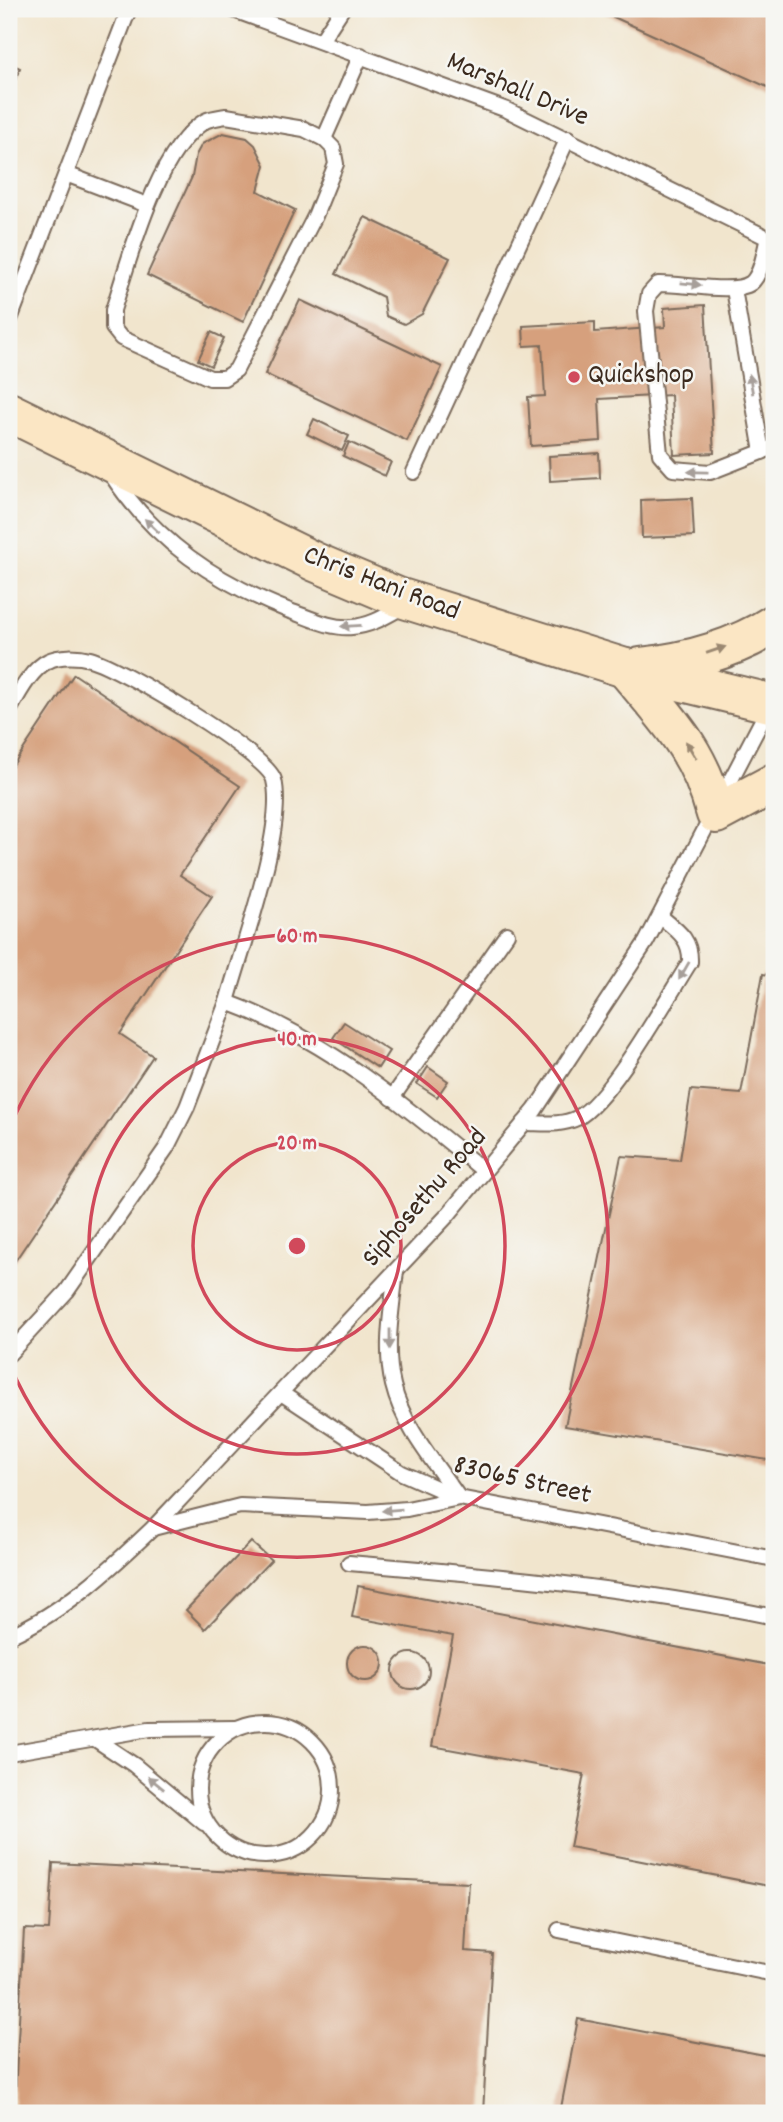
<svg xmlns="http://www.w3.org/2000/svg" width="783" height="2122" font-family="Dekko,sans-serif">
	<style>
		.building { fill: #d6a07d }
		.lines { fill: none; stroke-linecap: round; stroke-linejoin: round }
		.service-casing { stroke: #7b6b5b; stroke-width: 18 }
		.secondary-casing { stroke: #7b6b5b; stroke-width: 42 }
		.service { stroke: #fff; stroke-width: 14 }
		.secondary { stroke: #fbe6c4; stroke-width: 38 }
		.oneway { fill: #a79f9a }
		.oneway2 { fill: #9b8871 }
		.ring { fill: none; stroke: #d1495b; stroke-width: 3.5 }
		.poi-dot { fill: #d1495b; stroke: #f6f6f2; stroke-width: 2.5 }
		.labels { text-anchor: middle; dominant-baseline: central; stroke-width: 5; stroke-linejoin: round; paint-order: stroke }
		.street-label { font-size: 28px; fill: #3b2a1e; stroke: #f6f6f2 }
		.poi-label { font-size: 28px; fill: #3b2a1e; stroke: #f6f6f2; text-anchor: start }
		.centre { fill: #d1495b; stroke: #f6f6f2; stroke-width: 3.5 }
		.ring-label { font-size: 21px; text-anchor: middle; font-weight: bold; fill: #d1495b; stroke: #f6f6f2; stroke-width: 5; stroke-linejoin: round; paint-order: stroke }
	</style>
	<rect width="100%" height="100%" fill="#f6f6f2"/>
	<filter id="ink" filterUnits="userSpaceOnUse"><feTurbulence type="fractalNoise" baseFrequency=".0143" numOctaves="2"/><feDisplacementMap in="SourceGraphic" scale="14" xChannelSelector="R" yChannelSelector="G"/><feConvolveMatrix kernelMatrix="1 2 1 2 8 2 1 2 1" color-interpolation-filters="sRGB"/></filter>
	<filter id="wash" filterUnits="userSpaceOnUse"><feTurbulence type="fractalNoise" baseFrequency=".00686" numOctaves="4" result="noise"/><feDisplacementMap in="SourceGraphic" scale="28" xChannelSelector="R" yChannelSelector="G"/><feGaussianBlur stdDeviation="1.57" result="paint"/><feColorMatrix in="noise" values="0 0 0 0 0 0 0 0 0 0 0 0 0 0 0 0 0 1.4 0 .05"/><feComposite in="paint" operator="in"/></filter>
	<g filter="url(#wash)">
		<rect width="100%" height="100%" fill="#f1e5cd"/>
		<g id="blocks">
			<g class="building">
				<path d="M596,9h178v81z"/>
				<path d="M9,63l11,5 -11,27z"/>
				<path d="M223,133l24,5 8,7 10,20 -7,26 37,19 -52,112 -96,-47 45,-98 4,-22 6,-11z"/>
				<path d="M365,217l85,41 -28,56 -18,10 -18,-8 -3,-19 -47,-23z"/>
				<path d="M300,300l142,67 -35,74 -142,-67z"/>
				<path d="M705,305l9,148 -40,2 -3,-60 -72,4 2,42 -70,5 -3,-49 17,-1 -3,-51 -18,1 -1,-20 72,-4v10l70,-5 -1,-19z"/>
				<path d="M211,332l13,6 -13,28 -13,-6z"/>
				<path d="M314,419l35,17 -7,15 -35,-17z"/>
				<path d="M349,442l42,20 -6,14 -42,-20z"/>
				<path d="M599,453l1,25 -50,3 -1,-25z"/>
				<path d="M692,498l2,38 -52,2 -1,-38z"/>
				<path d="M74,674l166,112 -60,89 32,21 -92,138 33,22 -144,214v-499z"/>
				<path d="M763,974l11,2v485l-209,-35 56,-270 59,4 11,-70 50,4z"/>
				<path d="M344,1022l45,29 -11,17 -45,-30z"/>
				<path d="M428,1067l20,14 -11,16 -20,-13z"/>
				<path d="M251,1542l20,18 -66,69 -19,-19z"/>
				<path d="M358,1586l416,80v221l-204,-40 14,-73 -152,-28 21,-110 -101,-19z"/>
				<circle cx="365" cy="1663" r="18"/>
				<circle cx="411" cy="1671" r="18"/>
				<path d="M53,1863l416,20 -4,68 27,2 -9,160h-469l10,-184 25,1z"/>
				<path d="M578,2019l196,38v56h-214z"/>
			</g>
		</g>
	</g>
	<g filter="url(#ink)">
		<use href="#blocks" fill-opacity="0" stroke="#7b6b5b" stroke-width="2"/>
		<g class="lines">
			<defs>
				<g id="service">
					<path d="M231,9l276,101 267,131"/>
					<path d="M321,41l21,-32"/>
					<path d="M226,116l78,13 20,10 9,9 3,16 -21,52 -79,154 -12,8h-14l-89,-40 -8,-10v-18c17,-52 44,-160 92,-189 6,-3 15,-4 21,-5z"/>
					<path d="M324,139l37,-84"/>
					<path d="M66,174l81,31"/>
					<path d="M768,238c-4,13 -6,36 -17,45 -16,12 -71,0 -93,1l-9,10 -3,17 14,143 13,15 37,3 64,-25"/>
					<path d="M734,289l28,163"/>
					<path d="M9,322l120,-313"/>
					<path d="M414,472l154,-334"/>
					<path d="M111,474c44,68 105,108 179,137 20,7 41,18 62,16 20,-1 37,-13 54,-22"/>
					<path d="M9,711c9,-16 22,-42 39,-50 11,-6 31,-5 42,-2 30,8 177,95 184,121 12,49 -33,170 -47,222"/>
					<path d="M392,1098l115,-164"/>
					<path d="M524,1123c18,0 37,3 53,-5 33,-17 90,-120 113,-156 1,-23 -12,-31 -29,-45"/>
					<path d="M9,1354l58,-63 100,-144 20,-40 40,-105c96,35 179,104 257,169"/>
					<path d="M281,1393l121,80 57,25 315,61"/>
					<path d="M153,1528l87,-22 128,6 39,-3 52,-11c-24,-35 -56,-71 -66,-113 -9,-36 -1,-77 3,-114"/>
					<path d="M349,1563c143,12 285,25 425,54"/>
					<path d="M9,1636c55,-24 101,-67 144,-108l294,-312 88,-106 111,-168 124,-237"/>
					<circle cx="265" cy="1789" r="67"/>
					<path d="M95,1739l39,26 70,58"/>
					<path d="M9,1753l140,-24 87,-1"/>
					<path d="M559,1930l215,44"/>
				</g>
				<g id="secondary">
					<path d="M9,412l306,150 83,35 227,71 149,36"/>
					<path d="M641,667c46,-5 94,-18 133,-43"/>
					<path d="M625,668c42,51 73,79 91,146l58,-31"/>
				</g>
			</defs>
			<use href="#service" class="service-casing"/>
			<use href="#secondary" class="secondary-casing"/>
			<use href="#service" class="service"/>
			<use href="#secondary" class="secondary"/>
		</g>
		<defs><path id="oneway-solid" d="M-6-.8H1V-3.2L6.5 0L1 3.2V.8H-6Z" transform="scale(1.75)"/></defs>
		<g class="oneway">
			<use href="#oneway-solid" transform="translate(691 284) rotate(6)"/>
			<use href="#oneway-solid" transform="translate(751 384) rotate(-100)"/>
			<use href="#oneway-solid" transform="translate(698 472) rotate(-179)"/>
			<use href="#oneway-solid" transform="translate(152 526) rotate(-136)"/>
			<use href="#oneway-solid" transform="translate(351 626) rotate(177)"/>
			<use href="#oneway-solid" transform="translate(684 971) rotate(120)"/>
			<use href="#oneway-solid" transform="translate(390 1339) rotate(90)"/>
			<use href="#oneway-solid" transform="translate(392 1510) rotate(175)"/>
			<use href="#oneway-solid" transform="translate(156 1783) rotate(-141)"/>
		</g>
		<g class="oneway2">
			<use href="#oneway-solid" transform="translate(716 650) rotate(-19)"/>
			<use href="#oneway-solid" transform="translate(691 750) rotate(-121)"/>
		</g>
	</g>
	<g class="ring">
		<circle cx="297" cy="1246" r="104"/>
		<circle cx="297" cy="1246" r="208"/>
		<path d="M10 1127A311 311 0 1 1 10 1365"/>
	</g>
	<circle class="poi-dot" cx="574" cy="377" r="7"/>
	<g class="labels">
		<g class="street-label">
			<text transform="translate(517 91) rotate(23)">Marshall Drive</text>
			<text transform="translate(381 585) rotate(21)">Chris Hani Road</text>
			<text transform="translate(426 1199) rotate(-49)">Siphosethu Road</text>
			<text transform="translate(522 1482) rotate(13)">83065 Street</text>
		</g>
		<g class="poi-label">
			<text x="588" y="377">Quickshop</text>
		</g>
	</g>
	<circle cx="297" cy="1246" r="10" class="centre"/>
	<g class="ring-label">
		<text x="297" y="942">60 m</text>
		<text x="297" y="1045">40 m</text>
		<text x="297" y="1149">20 m</text>
	</g>
	<rect width="783" height="2122" fill="none" stroke="#f6f6f2" stroke-width="35"/>
</svg>
